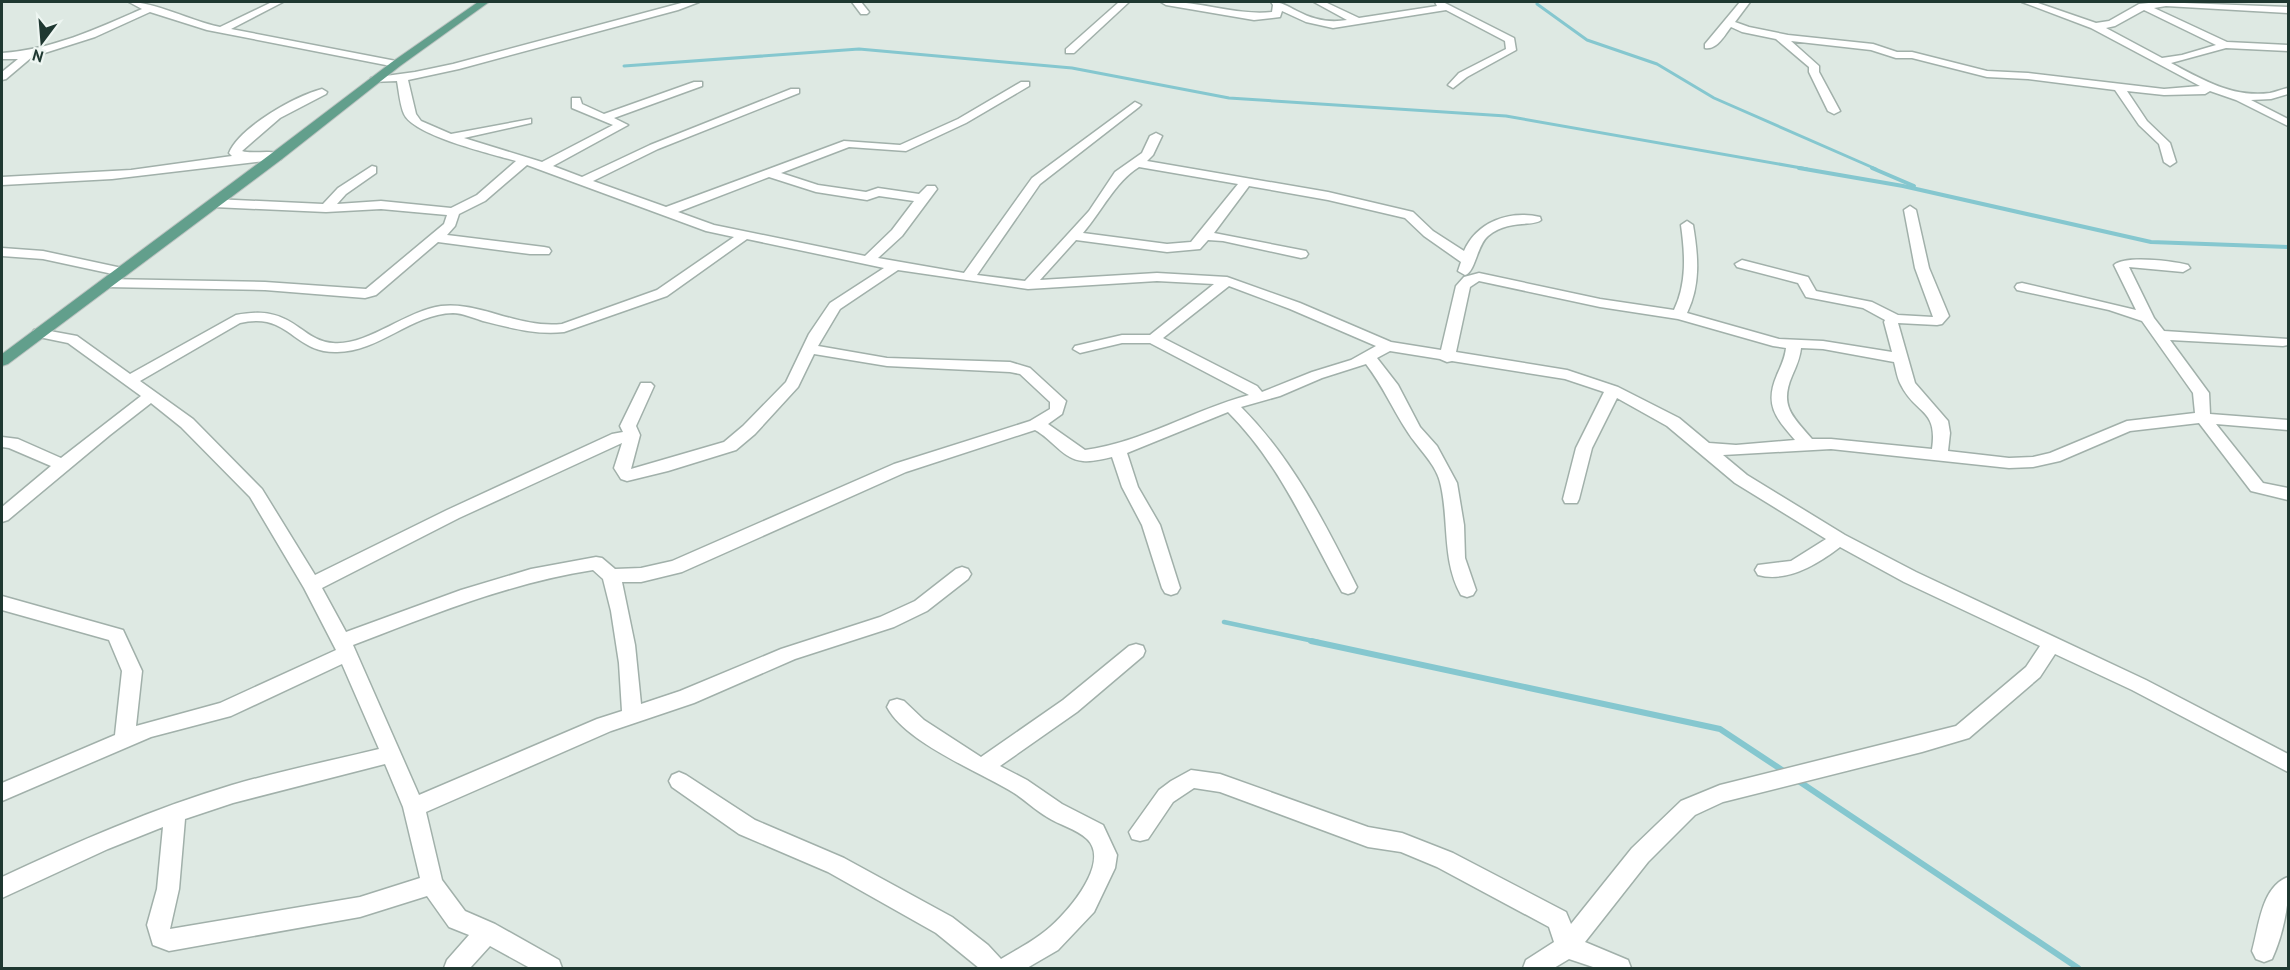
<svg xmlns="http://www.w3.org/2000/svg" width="2290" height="970" font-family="'PT Sans',sans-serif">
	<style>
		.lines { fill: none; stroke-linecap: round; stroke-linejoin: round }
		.stream-far3 { stroke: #85c7cf; stroke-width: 3 }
		.stream-far2 { stroke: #85c7cf; stroke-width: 4 }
		.stream-far1 { stroke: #85c7cf; stroke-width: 4.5 }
		.stream { stroke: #85c7cf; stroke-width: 6 }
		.minor-casing { stroke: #a1b0aa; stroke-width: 3 }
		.major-casing { stroke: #bcc3c1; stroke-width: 2 }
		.minor { fill: #fff; fill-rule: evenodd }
		.major { fill: #629f8c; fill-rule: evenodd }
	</style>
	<rect width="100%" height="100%" fill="#dee9e3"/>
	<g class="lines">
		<g class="stream-far3">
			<path d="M1537,4l50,36 70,24 57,34 162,71"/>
			<path d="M624,66l235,-17 213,19 157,30 277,18 301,53"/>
		</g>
		<g class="stream-far2">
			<path d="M1799,168l104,18 248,56 137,5"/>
			<path d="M1872,168l42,18"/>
		</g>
		<path class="stream-far1" d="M1224,622l94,20"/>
		<g class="stream">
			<path d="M1311,641l409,88 65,43"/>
			<path d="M1797,780l281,188"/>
		</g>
		<defs>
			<g id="minor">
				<path d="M129,2c26,0 62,19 91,25l52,-25h11l-52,27 165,32 5,3 -5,3 -189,-37 -57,-18 -55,25 -63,20 -26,22 -4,1v-8l16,-13h-16v-6c49,-3 94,-24 140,-44z"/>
				<path d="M685,2h14l-21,8 -219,59 -51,11 8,34 5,7 30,13 80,-15v4l-67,15 78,24 71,-37 -41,-17v-10h8l2,6 22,10 90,-32h8v4l-88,32 14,7 -75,41 29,11 68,-32 141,-56h8v4l-141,56 -65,32 73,26 178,-66 56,4 58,-26 63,-37h8v4l-63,37 -60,28 -57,-4 -68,26 37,12 48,7 12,-4 41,6 8,-8h8l2,3 -35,47 -24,22 86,15 68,-95 103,-76 6,3 -2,2 -99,77 -63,91 48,6 64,-70 26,-39 27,-19 8,-17 6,-3 6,3 -9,19 -6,6 181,31 85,20 20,19 31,20c13,-29 45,-41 76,-34l1,3c-7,7 -33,-1 -53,16 -11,9 -13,37 -23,39l-7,-4 3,-9 -37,-26 -19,-18 -77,-18 -79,-14 -35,47 92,18 2,3 -2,3 -5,1 -78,-17 -15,-1 -8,9 -33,3 -91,-12 -36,40 117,-7 70,4 73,26 91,39 50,8 15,-64 8,-9 15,-4 121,26 74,11c13,-27 11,-56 7,-85l6,-4 6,4c5,30 8,59 -6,88l92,26 44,2 69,11 -8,-30 1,-2 -22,-12 -57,-11 -8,-14 -61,-16 -2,-3 7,-4 66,17 8,14 56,11 26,13 35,2 -18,-49 -11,-58 6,-4 6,4 13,58 20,48 -7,8 -5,1 -39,-2 17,60 33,38 2,12 -2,18 61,7 24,-1 17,-4 77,-32 68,-8 -2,-20 -51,-72 -33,-11 -92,-20 -2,-3 2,-3 5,-1 114,27 -22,-45c11,-10 59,-4 74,0l2,3 -7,4 -54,-5 25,51 10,13 124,8v6l-5,1 -113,-6 39,53 1,21 78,6v10l-72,-6 47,59 25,5v12l-37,-9 -52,-68 -69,8 -70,30 -27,6 -24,1 -178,-19 -108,6 24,20 98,60 71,37 230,108 142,74v18l-156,-82 -77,-36 -15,23 -71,61 -47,14 -199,50 -28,13 -47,47 -63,80 43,18 3,8h-35l-27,-9 -15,9h-31l3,-8 28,-18 -5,-15 -112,-60 -36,-15 -33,-5 -148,-55 -26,-4 -21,14 -25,37 -8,2 -8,-2 -3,-7 30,-42 12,-9 20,-11 29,4 148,53 34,6 51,20 113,59 5,12 61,-76 49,-47 39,-16 236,-59 70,-59 14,-21 -136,-64 -64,-35c-22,17 -53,36 -82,28l-3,-5 3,-5 33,-4 35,-22 -91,-56 -68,-57 -50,-28 -25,50 -13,51 -2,4h-12l-2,-4 13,-51 28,-56 -39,-13 -113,-18 -5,1 -7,-3 -50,-8 -13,7 21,27 22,42 17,19 20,37 7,42 1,33 11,32 -3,5 -6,2 -6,-2c-19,-34 -12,-73 -20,-109 -4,-22 -23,-37 -34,-55 -15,-23 -24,-45 -41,-67l-44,14 -42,18 -39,11c51,51 84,116 116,180l-3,5 -6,2 -6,-2c-36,-64 -62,-128 -114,-180l-101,41 11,34 22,38 20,63 -3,5 -6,2 -6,-2 -3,-5 -20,-63 -20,-38 -10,-30c-9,2 -20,5 -29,4 -19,-1 -31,-22 -48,-31l-129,42 -224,100 -41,10h-19l13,63 6,59 39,-13 101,-42 99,-32 35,-16 41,-32 6,-2 6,2 3,5 -3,5 -41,32 -33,16 -99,32 -101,44 -83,28 -185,81 16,68 23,31 30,13 64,36 3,8h-32l-40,-22 -20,22h-26l3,-8 22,-25 -20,-8 -22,-31 -67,21 -191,34 -16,-6 -6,-20 10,-36 6,-62 -55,22 -106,49v-21c75,-35 150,-68 230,-92 48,-14 98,-24 147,-36l-37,-85 -111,52 -80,21 -149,64v-18l113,-48 7,-64 -13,-31 -107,-30v-14l121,34 19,41 -6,55 84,-23 116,-53 -32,-62 -54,-91 -69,-70 -30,-24 -41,32 -102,85 -6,2v-15l49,-41 -42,-18 -7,-1v-10l16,2 43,19 80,-62 -73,-53 -34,-7 -2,-3 2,-3 5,-1 38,7 53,38 106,-59c17,-3 33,-4 49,4 17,8 28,23 48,24 35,3 72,-32 108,-37 38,-5 78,23 121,18l95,-34 77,-53 -28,-6 -179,-66 -42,36 -26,13 -4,12 -8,9 97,12 5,1 2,3 -2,3h-19l-92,-12 -62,53 -11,3 -100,-8 -159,-3 -7,-4 7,-4 159,3 101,7 78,-65 3,-9 -66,-6 -55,3 -112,-5 -6,-4 6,-4 109,5 15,-16 34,-22 4,1v6l-30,21 -9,10 44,-3 70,7 26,-13 39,-34c-24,-7 -102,-25 -112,-47 -4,-9 -5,-22 -7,-33l-26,1v-4l44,-6 38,-8zM1139,167l99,17 -47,58 -24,2 -84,-11c19,-22 32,-51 56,-66zM769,177l47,15 51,8 12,-4 35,5 -22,29 -27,26 -151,-31 -36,-13zM747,239l137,29 -54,35 -21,31 -23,48 -43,44 -19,16 -93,27 9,-34 -4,-9 18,-40 -3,-3h-10l-21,43 3,6 -11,2 -165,76 -132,65 -53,-86 -69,-70 -53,-38 100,-58c9,-2 18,-3 27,-1 26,6 36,31 70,30 42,0 74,-38 116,-39 9,0 21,5 30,8 28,7 53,14 81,11l103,-36zM898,270l130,19 129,-8 57,3 -64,51h-28l-47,11 -2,3 7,4 42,-10h28l99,52c-56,15 -106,47 -164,55l-37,-26 14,-10 4,-13 -36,-33 -20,-6 -123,-4 -69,-12 22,-37zM1479,281l121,26 78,12 95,27 13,2c-1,10 -5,18 -9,27 -13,30 -1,43 18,65l-59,5 -27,-2 -30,-25 -61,-31 -51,-17 -111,-18 14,-65zM1229,286l61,23 86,37 -25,14 -39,12 -50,20 -5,-6 -94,-48zM1801,348l22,1 71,13c2,7 3,16 7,23 15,30 37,23 31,64l-101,-10h-19c-19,-22 -33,-33 -20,-63 4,-9 8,-18 9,-28zM814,354l73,12 123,6 10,2 30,28v7l-20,12 -136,43 -222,97 -31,7 -26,1 -13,-11 -6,-1 -65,12 -70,21 -115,42 -24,-44 137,-70 163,-75 -8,25 7,11 6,2 41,-10 68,-21 19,-16 43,-47zM593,570l10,9 8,32 8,52 3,48 -25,8 -178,76 -66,-150c79,-30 156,-62 240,-75zM385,764l18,43 17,71 -60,19 -190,32 9,-40 6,-70 48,-16z"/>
				<path d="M852,2h9l8,10 -2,2h-6z"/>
				<path d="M1119,2h10l-55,51h-8v-4z"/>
				<path d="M1161,2c37,-2 74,14 111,10l1,-7 -2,-3c11,0 16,4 26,9 17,9 32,12 50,9l-33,-18h11l34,16 78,-12 -2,-4h8l71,36 2,12 -49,27 -14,11 -5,-3 11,-12 47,-24 -1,-8 -59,-31 -113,18 -27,-6 -24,-11 -2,6 -26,3 -88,-15z"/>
				<path d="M1740,2h10l-15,20 14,5 39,8 85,9 24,8h15l75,19 41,2 136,16 36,-3 -109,-58 -69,-26h13l61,21 13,-2 30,-17 19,-2 130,5v6l-122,-7 -12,2 73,34 61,3v6l-62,-3 -55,15c32,17 62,35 99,30 6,-1 12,-4 18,-5v6l-17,5 -20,1 37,19v7l-52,-26 -26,-9 -5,3 -41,1 -37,-4 20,30 23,22 6,19 -6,4 -6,-4 -5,-18 -20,-19 -24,-35 -87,-11 -41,-2 -75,-19h-16l-25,-8 -80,-9 28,25v6l21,39 -6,3 -6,-3 -19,-39v-5l-33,-28 -34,-7 -11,-5c-7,9 -14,23 -26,21v-4zM2144,10l72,35 -34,10 -20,3 -56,-30 9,-2z"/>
				<path d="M322,89l5,3 -1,2 -46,24 -38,33c12,4 31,-3 41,5l-2,3 -169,20 -110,6v-8l129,-7 101,-14 -3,-3c11,-26 66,-57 93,-64z"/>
				<path d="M2,248l41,3 79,17 7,4 -7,4 -79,-17 -41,-3z"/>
				<path d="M1136,644l7,2 2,5 -2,5 -66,56 -77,54 27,14 35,24 41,21 14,30 -2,13 -21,44 -36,38 -31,18h-48l-43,-35 -108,-61 -89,-38 -67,-47 -3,-6 3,-6 7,-3 7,3 69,45 89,38 108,59 36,28 13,14c13,-8 27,-15 39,-24 21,-14 73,-71 47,-96 -10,-10 -28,-14 -40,-22 -12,-7 -22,-17 -33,-24 -34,-21 -108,-50 -127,-86l3,-6 7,-2 7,2 20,19 57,37 82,-57 66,-54z"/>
				<path d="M2288,877c2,25 -5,58 -16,82l-8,3 -8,-3 -4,-8c7,-24 9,-64 36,-74z"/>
			</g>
			<path id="major" d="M478,2h11l-89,64 -118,93 -274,205 -6,2v-12l270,-201 120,-91z"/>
		</defs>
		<use href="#minor" class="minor-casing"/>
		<use href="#major" class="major-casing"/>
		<use href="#minor" class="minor"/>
		<use href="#major" class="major"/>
	</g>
	<rect width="2290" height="970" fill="none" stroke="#1f3831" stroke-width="6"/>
	<g transform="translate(42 42) rotate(196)" stroke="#eef6f2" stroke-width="4.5" paint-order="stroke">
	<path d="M0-4.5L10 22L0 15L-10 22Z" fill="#1f3831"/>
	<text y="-9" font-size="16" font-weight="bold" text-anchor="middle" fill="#1f3831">N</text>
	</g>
</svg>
